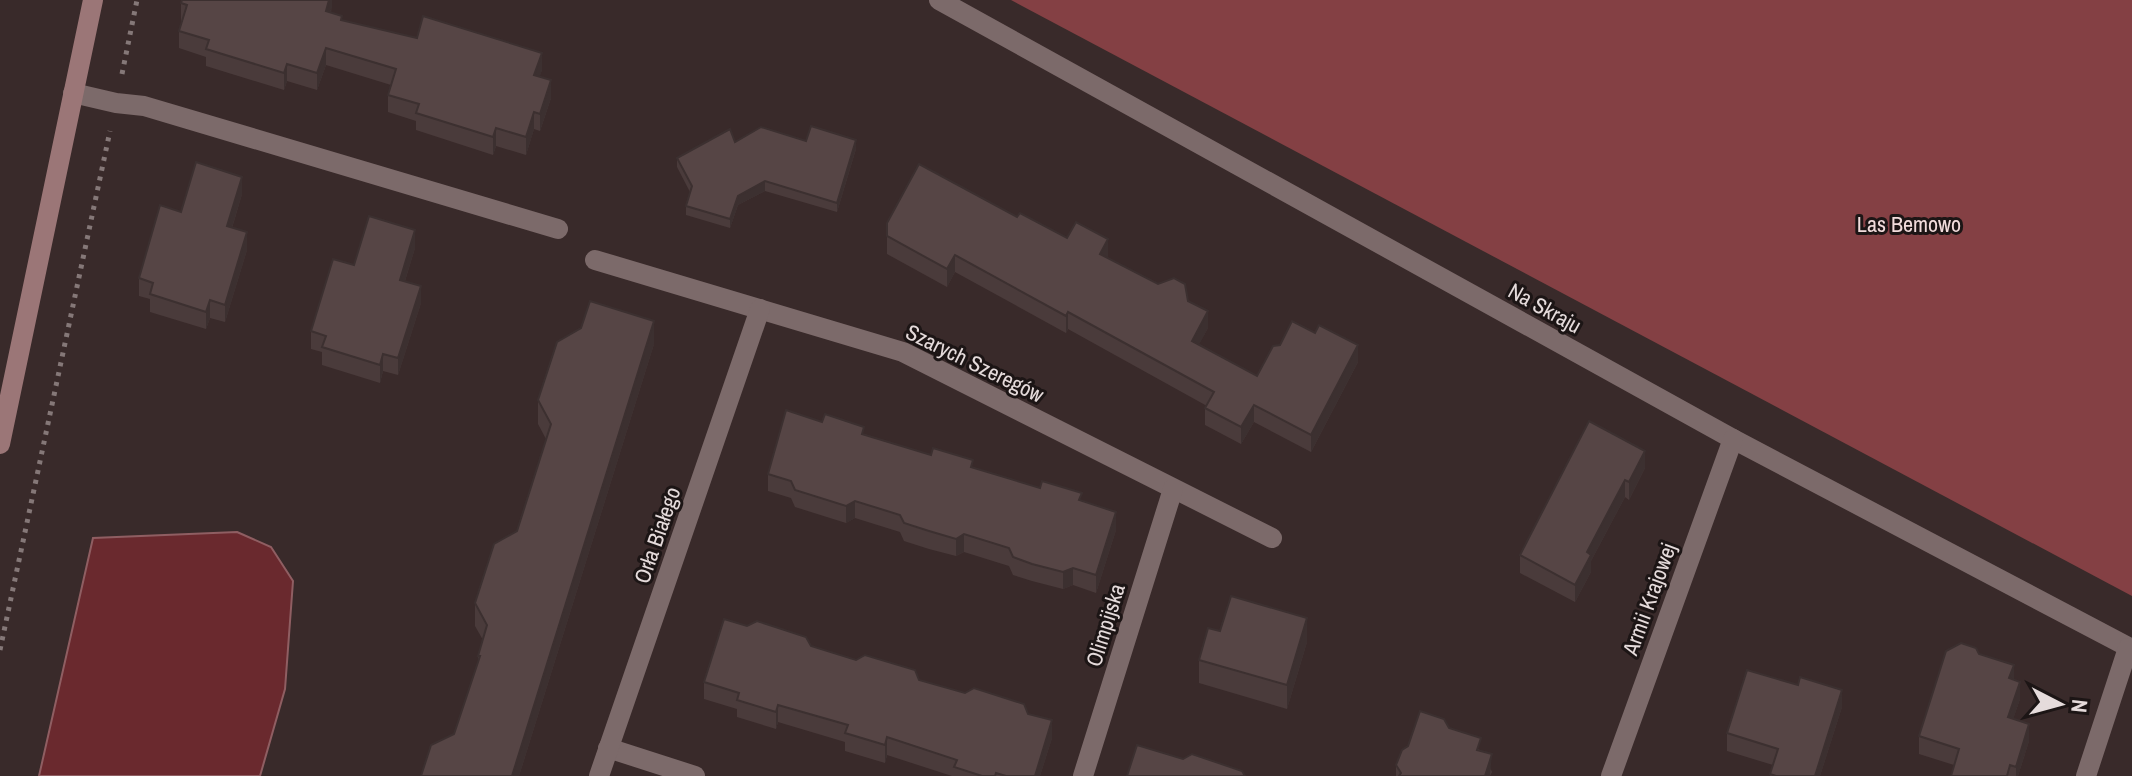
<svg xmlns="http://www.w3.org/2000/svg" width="2132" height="776" font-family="'Archivo Narrow',sans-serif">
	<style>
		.forest { fill: #844044 }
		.water { fill: #6a292e; stroke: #8f5e62; stroke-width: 2 }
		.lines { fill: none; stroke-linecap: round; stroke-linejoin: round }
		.path { stroke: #857878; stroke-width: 5; stroke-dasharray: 4 6; stroke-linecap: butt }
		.lane { stroke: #7c6a6a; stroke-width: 20 }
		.street { stroke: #7c6a6a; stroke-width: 20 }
		.secondary { stroke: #9b7677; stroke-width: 20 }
		.wall { fill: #4a3b3b }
		.shaded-wall { fill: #3c3030 }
		.building { fill: #564545; stroke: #3c3030; stroke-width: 2 }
		.labels { text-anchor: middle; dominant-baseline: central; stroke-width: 6; stroke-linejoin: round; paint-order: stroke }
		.park-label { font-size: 22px; fill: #f2dcdc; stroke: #1c1515 }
		.street-label { font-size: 22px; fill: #e5dbdb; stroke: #1c1515 }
	</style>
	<rect width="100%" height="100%" fill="#392a2a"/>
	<path class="forest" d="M1011,0h1121v596z"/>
	<path class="water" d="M237,532l34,15 22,34 -8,108 -25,87h-221l54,-238z"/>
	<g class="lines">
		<g class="path">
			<path d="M122,74l15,-74"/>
			<path d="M0,650l110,-519"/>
		</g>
		<g class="lane">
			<path d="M73,93l43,10 28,3 414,123"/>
			<path d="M608,748l87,28"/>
		</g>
		<g class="street">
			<path d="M939,0l794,439 399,210"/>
			<path d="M595,260l308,92 369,186"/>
			<path d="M599,776l161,-467"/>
			<path d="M1083,776l90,-287"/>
			<path d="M1611,776l122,-337"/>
			<path d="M2086,776l42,-128"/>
		</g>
		<path class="secondary" d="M0,444l93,-444"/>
	</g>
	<g class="wall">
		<path d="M332,0l-1,13 11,7 200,50 -3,7 12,21 -11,33 -6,-2 -8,26 -30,-9 -3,9 -77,-25v-9l-28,-9v-17l3,-10 -65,-20 -9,25 -30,-9 -3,9 -78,-24v-9l-27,-9v-17l3,-10h-1v-18z"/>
		<path d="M806,141l50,8 -19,63 -72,-21 -27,14 -8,23 -44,-13v-9l4,-14 -13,-25v-9l58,-16z"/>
		<path d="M242,194l-10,34 15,22 -22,72 -15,-4 -4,11 -56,-17v-13l-11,-3v-18l42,-66z"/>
		<path d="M1017,217l91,39 -1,1 81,44 20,27 -9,16 58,32 101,-14 -47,90 -57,-30 -13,22 -36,-19v-17l2,-2 -139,-77 -2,4 -111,-61 -8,15 -60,-33v-31z"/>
		<path d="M415,248l-10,33 16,22 -23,72 -15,-4 -3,12 -58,-18v-13l-11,-3v-18l43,-66z"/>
		<path d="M654,344l-135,432h-98l33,-42 24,-72v-6l5,-16 -8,-14v-23l42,-72 29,-92 -8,-15v-24z"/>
		<path d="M1589,421l56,47 -16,32 -4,-3 -34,64v11l-16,30 -55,-29v-18z"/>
		<path d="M864,434l218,67 34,29 -20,63 -23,-8 -10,4 -31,-8 -19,-6 -4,-9 -45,-14 -8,4 -27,-7 -25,-8 -4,-9 -45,-14 -9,5 -51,-16 -4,-9 -23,-7v-17z"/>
		<path d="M1307,642l-20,67 -88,-26v-23z"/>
		<path d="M811,646l217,68 24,24 -12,38h-88l-65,-21 -2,8 -40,-12v-9l-67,-20 -2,7 -39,-12v-8l-33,-10v-17z"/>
		<path d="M1979,654l35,26 6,19 -7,20 16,22 -11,35h-67l3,-11 -35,-11v-18z"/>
		<path d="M1798,685l44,22 -22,69h-50l3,-11 -46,-14v-18z"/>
		<path d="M1449,728l32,23 11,21 -2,4h-94v-11z"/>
	</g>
	<g class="shaded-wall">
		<path d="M329,0h3v6l-6,23v-18z"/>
		<path d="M326,48v17l-9,25v-17z"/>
		<path d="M542,53v17l-8,23v-18z"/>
		<path d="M287,64v17l-3,9v-17z"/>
		<path d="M551,80v18l-11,33v-17z"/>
		<path d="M534,112v17l-8,26v-18z"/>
		<path d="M496,128v18l-3,9v-18z"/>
		<path d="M856,140v9l-19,63v-9z"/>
		<path d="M242,177v17l-15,50v-18z"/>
		<path d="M765,181v10l-27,14 -8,23v-9l8,-23z"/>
		<path d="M415,230v18l-15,49v-17z"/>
		<path d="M247,232v18l-22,72v-17z"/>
		<path d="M1108,239v17l-8,15v-17z"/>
		<path d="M955,255v17l-8,15v-18z"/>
		<path d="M421,286v17l-23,72v-17z"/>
		<path d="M210,300v18l-4,11v-17z"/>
		<path d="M1208,311v17l-16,30v-17z"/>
		<path d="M1068,312v17l-2,4v-17z"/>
		<path d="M654,321v23l-135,432h-7z"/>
		<path d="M1358,345v17l-47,90v-17z"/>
		<path d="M383,354v17l-3,12v-18z"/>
		<path d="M1254,405v17l-13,22v-17z"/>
		<path d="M1645,451v17l-16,32v-18z"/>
		<path d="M1625,480v17l-34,64v11l-16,30v-17l12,-33z"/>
		<path d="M855,501v17l-9,5v-17z"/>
		<path d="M1116,512v18l-20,63v-18z"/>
		<path d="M964,534v18l-8,4v-17z"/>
		<path d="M1073,568v17l-10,4v-17z"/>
		<path d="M1307,618v24l-20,67v-24z"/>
		<path d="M2014,665v17l-5,-4z"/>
		<path d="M2020,682v17l-12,35v-17z"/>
		<path d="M1842,690v17l-22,69h-5z"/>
		<path d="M778,705v17l-2,7v-17z"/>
		<path d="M1052,720v18l-12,38h-5z"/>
		<path d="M2029,724v17l-11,35h-2v-9z"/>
		<path d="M887,737v18l-2,8v-18z"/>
		<path d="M1492,754l-2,22h-5z"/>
	</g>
	<g class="building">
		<path d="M182,0h147l-3,11 16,5 -1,4 76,18 6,-22 119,37 -8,22 17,5 -11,34 -6,-2 -8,25 -30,-9 -3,9 -77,-24 3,-9 -31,-9 8,-26 -70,-21 -9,25 -30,-9 -3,9 -78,-24 3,-9 -30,-9 8,-26 -6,-2z"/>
		<path d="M811,126l45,14 -19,63 -72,-22 -27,15 -8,23 -44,-13 6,-20 -15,-28 53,-29 5,13 26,-15 45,14z"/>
		<path d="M196,162l46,15 -15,49 20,6 -22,73 -15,-5 -4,12 -56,-18 3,-11 -14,-5 21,-73 21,7z"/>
		<path d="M919,164l98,53 3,-4 47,25 9,-16 32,17 -8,15 58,30 16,-6 11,6 3,17 20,10 -16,30 65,35 16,-30 7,-1 12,-24 23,12 4,-8 39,20 -47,90 -57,-30 -13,22 -36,-19 9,-16 -146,-80 -2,4 -111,-61 -8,14 -60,-33v-13z"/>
		<path d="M369,216l46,14 -15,50 21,6 -23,72 -15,-4 -3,11 -58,-18 4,-11 -15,-5 22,-72 21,6z"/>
		<path d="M590,301l64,20 -142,455h-91l10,-31 23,-11 26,-78h-2l9,-31 -12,-22 19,-59 23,-13 34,-107 -13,-24 19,-58 24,-14z"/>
		<path d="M786,410l36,12 3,-8 39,13 -2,7 69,21 2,-7 40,12 -2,7 69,21 2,-7 40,12 -3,7 37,12 -20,63 -23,-7 -10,4 -31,-8 -19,-7 -4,-9 -45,-14 -8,5 -27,-8 -25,-8 -4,-8 -45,-14 -9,5 -51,-16 -4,-9 -23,-7z"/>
		<path d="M1589,421l56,30 -16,31 -4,-2 -38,72 4,3 -16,30 -55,-30z"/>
		<path d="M1231,596l76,22 -20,67 -88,-25 9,-32 12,3z"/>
		<path d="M724,619l23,7 10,-5 49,16 5,9 45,14 9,-5 50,15 4,10 46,13 9,-5 50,16 4,10 24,6 -17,56h-29l-10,-3 -1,3h-13l-28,-9 3,-7 -70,-23 -2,8 -40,-12 3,-8 -70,-20 -2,7 -39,-12 2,-7 -35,-11z"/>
		<path d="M1961,643l15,5 3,6 35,11 -5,13 11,4 -12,35 21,7 -13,43 -6,-2 -3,11h-56l8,-27 -40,-13 27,-85z"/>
		<path d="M1747,670l51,15 2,-8 42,13 -27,86h-39l-6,-2 8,-25 -51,-16z"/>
		<path d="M1420,711l24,8 5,9 32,10 -4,12 15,4 -7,22h-86l2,-3 -5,-8 6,-15 6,-4z"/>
		<path d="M1137,745l46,14 9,-5 50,17 3,5h-118z"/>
	</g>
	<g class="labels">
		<g class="park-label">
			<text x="1909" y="224">Las Bemowo</text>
		</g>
		<g class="street-label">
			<text transform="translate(1545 308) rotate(29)">Na Skraju</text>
			<text transform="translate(975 363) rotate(26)">Szarych Szeregów</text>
			<text transform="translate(657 535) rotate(-71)">Orła Białego</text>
			<text transform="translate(1649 599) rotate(-70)">Armii Krajowej</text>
			<text transform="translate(1105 625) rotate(-73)">Olimpijska</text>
		</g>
	</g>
	<g transform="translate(2060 704) rotate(96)" stroke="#1c1515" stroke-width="6" paint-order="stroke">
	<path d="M0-6L14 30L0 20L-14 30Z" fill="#e5dbdb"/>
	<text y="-12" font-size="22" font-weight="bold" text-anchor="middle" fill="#e5dbdb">N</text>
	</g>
</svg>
